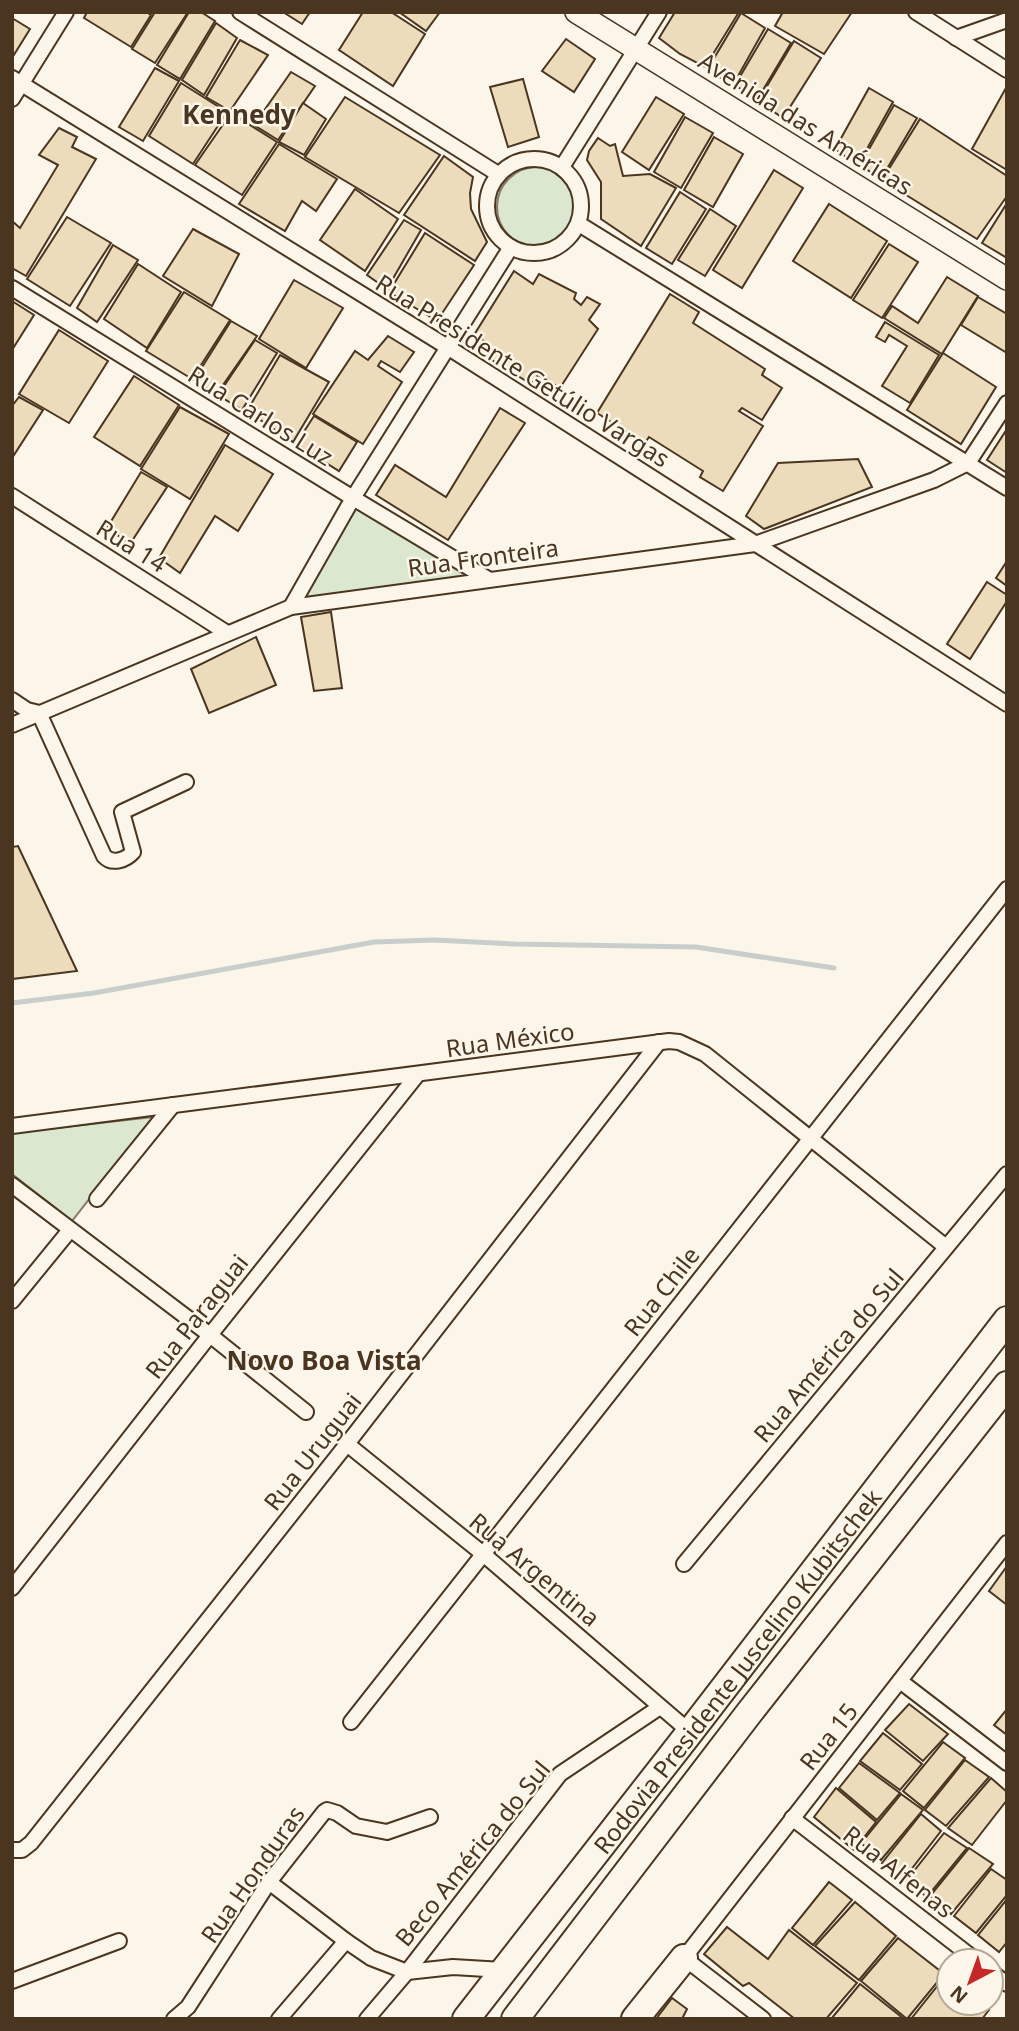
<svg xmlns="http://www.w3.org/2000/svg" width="1019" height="2031" font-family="'Noto Sans',sans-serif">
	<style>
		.green { fill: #dce7d0; stroke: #887966; stroke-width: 2 }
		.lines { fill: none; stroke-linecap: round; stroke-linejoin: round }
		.stream { stroke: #c9cecd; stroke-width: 5 }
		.building { fill: #ecdcbc; stroke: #4a3520; stroke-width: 2 }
		.minor-casing { stroke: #4a3520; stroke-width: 18 }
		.secondary-casing { stroke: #4a3520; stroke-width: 24 }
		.motorway-casing { stroke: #4a3520; stroke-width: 30 }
		.minor { stroke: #fbf6e9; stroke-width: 14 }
		.secondary { stroke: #fbf6e9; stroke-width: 21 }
		.motorway { stroke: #fbf6e9; stroke-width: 26 }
		.labels { text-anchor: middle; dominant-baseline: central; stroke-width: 5; stroke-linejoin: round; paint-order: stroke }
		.street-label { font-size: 24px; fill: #4a3520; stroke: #fbf6e9 }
		.neighbourhood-label { font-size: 26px; font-weight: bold; fill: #4a3520; stroke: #fbf6e9 }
	</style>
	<rect width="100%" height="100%" fill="#fbf6e9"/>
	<g class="green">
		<circle cx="537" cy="207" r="40"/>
		<path d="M353,498l135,81 -197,28z"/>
		<path d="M153,1117l-81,104 -60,-47v-41z"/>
	</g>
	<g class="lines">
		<path class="stream" d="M12,1003l82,-10 280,-51 60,-2 80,4 182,3 138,21"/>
	</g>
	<g class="building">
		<path d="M87,12h59l5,3 -20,32 -47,-29z"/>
		<path d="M155,12h33l-33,51 -23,-14z"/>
		<path d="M189,12h12l14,9 -35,58 -23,-14z"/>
		<path d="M283,12h27l-8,12z"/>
		<path d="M363,12h28l34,22 -32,52 -54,-36z"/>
		<path d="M399,12h41l-14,19z"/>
		<path d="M675,12h64l-34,55 -25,-13 -21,-16z"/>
		<path d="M783,12h69l-28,42 -49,-28z"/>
		<path d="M741,13l24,15 -32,57 -26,-15z"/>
		<path d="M12,18l18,11 -18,29z"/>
		<path d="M216,23l21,15 -33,57 -22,-15z"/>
		<path d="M768,29l23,14 -34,57 -22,-15z"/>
		<path d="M566,39l29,20 -21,33 -32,-21z"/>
		<path d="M240,40l28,15 -38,56 -24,-14z"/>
		<path d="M794,41l27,17 -38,60 -25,-17z"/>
		<path d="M155,68l24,13 -36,60 -24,-14z"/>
		<path d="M291,72l24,14 -37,54 -24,-15z"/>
		<path d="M523,79l16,58 -31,10 -18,-60z"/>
		<path d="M181,83l46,29 -34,52 -44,-28z"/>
		<path d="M1007,86v84l-35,-21z"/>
		<path d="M869,88l24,14 -35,63 -23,-16z"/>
		<path d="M345,97l95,58 -41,58 -94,-56z"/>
		<path d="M656,97l28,17 -35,56 -27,-18z"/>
		<path d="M303,103l23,16 -22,36 -25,-13z"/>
		<path d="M894,105l23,13 -36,61 -21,-14z"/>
		<path d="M231,113l46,29 -35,53 -47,-30z"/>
		<path d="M685,117l28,16 -32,55 -27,-16z"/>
		<path d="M920,119l87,57v20l-30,43 -95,-59z"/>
		<path d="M59,128l18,9 -5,10 24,12 -70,117 -14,-8v-47l8,7 38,-63 -19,-10z"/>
		<path d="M714,137l29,17 -30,53 -29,-17z"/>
		<path d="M598,138l12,8 5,-2 8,32 27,-2 26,14 -35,58 -40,-27v-37l-14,-22 2,-9z"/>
		<path d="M279,144l58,35 -21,32 -14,-10 -17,30 -46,-27z"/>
		<path d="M444,156l29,21 -3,16 1,16 16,33 -12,19 -71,-46z"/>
		<path d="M774,170l29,18 -61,100 -29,-18z"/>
		<path d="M355,189l43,30 -33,52 -45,-31z"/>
		<path d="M680,192l26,17 -34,55 -26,-16z"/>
		<path d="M1007,203v55l-25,-15z"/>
		<path d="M829,204l58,37 -36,57 -58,-37z"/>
		<path d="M710,209l26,17 -31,50 -27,-16z"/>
		<path d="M67,217l44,26 -41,63 -43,-27z"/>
		<path d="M404,220l17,10 -34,59 -20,-14z"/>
		<path d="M193,229l46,25 -27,52 -49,-30z"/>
		<path d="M425,233l49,32 -37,56 -48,-29z"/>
		<path d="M889,244l29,18 -36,56 -29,-18z"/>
		<path d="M113,245l25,15 -41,62 -20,-14z"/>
		<path d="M138,264l43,28 -34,56 -43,-29z"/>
		<path d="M514,271l19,13 6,-10 37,19 -2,6 7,6 6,-8 13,7 -11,16 9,9 -38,59 -22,-13 -7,9 -54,-33 7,-10 -10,-6z"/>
		<path d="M947,277l31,19 -36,58 -58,-36 8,-12 26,17z"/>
		<path d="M294,280l49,28 -37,60 -47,-29z"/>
		<path d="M184,292l46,28 -38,59 -46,-28z"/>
		<path d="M670,294l29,18 -6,11 72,46 -3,6 20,13 -20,32 -20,-12 -3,3 24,15 -40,65 -23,-14 3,-6 -54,-34 -4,6 -48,-30z"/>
		<path d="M978,297l29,17v39l-46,-28z"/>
		<path d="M12,301l22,14 -22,35z"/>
		<path d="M231,321l26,15 -41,59 -22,-15z"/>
		<path d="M885,322l54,33 -29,48 -28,-17 25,-40 -18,-11 -4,7 -9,-5z"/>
		<path d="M59,330l49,31 -39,62 -50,-29z"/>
		<path d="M388,336l26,16 -14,20 -19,-11 -3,5 24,16 -39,62 -50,-30 42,-63 13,9z"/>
		<path d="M255,340l22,13 -35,57 -24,-15z"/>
		<path d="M943,353l53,34 -35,57 -54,-34z"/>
		<path d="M280,355l49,27 -36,60 -46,-31z"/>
		<path d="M134,376l45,29 -39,61 -46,-29z"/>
		<path d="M19,397l24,13 -31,48v-52z"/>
		<path d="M180,407l49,27 -39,65 -49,-30z"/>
		<path d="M500,408l25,15 -77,117 -72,-45 19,-30 51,32z"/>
		<path d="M314,416l43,26 -18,29 -43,-27z"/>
		<path d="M1007,429v44l-20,-13z"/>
		<path d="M225,445l48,29 -35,57 -23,-15 -35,57 -21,-15z"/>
		<path d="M858,459l14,28 -108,42 -18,-13 32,-53z"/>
		<path d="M141,472l26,15 -37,57 -23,-16z"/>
		<path d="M1007,561v25l-11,-8z"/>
		<path d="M987,582l20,13v6l-37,58 -23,-15z"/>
		<path d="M331,612l11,76 -28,3 -13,-74z"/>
		<path d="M256,637l20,48 -67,28 -18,-44z"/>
		<path d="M18,846l59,125 -65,8v-132z"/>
		<path d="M1007,1566v39l-18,-14z"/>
		<path d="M909,1704l39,30 -25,27 -38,-31z"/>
		<path d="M1007,1709v26l-13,-10z"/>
		<path d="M883,1733l39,31 -22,26 -40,-29z"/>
		<path d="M943,1742l22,16 -41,50 -21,-17z"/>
		<path d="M965,1760l24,17 -43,49 -21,-16z"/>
		<path d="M859,1763l41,30 -23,27 -38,-32z"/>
		<path d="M991,1778l16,14v8l-35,45 -24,-17z"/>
		<path d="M836,1788l40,34 -22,28 -40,-33z"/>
		<path d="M901,1794l22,16 -42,50 -20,-17z"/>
		<path d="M921,1814l20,17 -38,49 -21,-17z"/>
		<path d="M944,1833l23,15 -40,49 -21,-16z"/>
		<path d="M969,1848l24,16 -42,50 -21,-18z"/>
		<path d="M991,1869l16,11v15l-31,38 -22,-17z"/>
		<path d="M829,1882l23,18 -39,45 -21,-17z"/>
		<path d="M1007,1899v43l-8,10 -21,-17z"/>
		<path d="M855,1902l41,34 -37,44 -44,-34z"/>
		<path d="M727,1927l41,32 21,-29 68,53 -31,36h-31l-46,-36 -6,3 -39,-32z"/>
		<path d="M898,1938l46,36 -37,45 -46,-38z"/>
		<path d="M947,1974l2,3v26h32l8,7 -7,9h-71z"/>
		<path d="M860,1984l44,35h-73z"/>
		<path d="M672,1998l15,11 -5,10h-26z"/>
	</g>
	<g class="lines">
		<defs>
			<g id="minor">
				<path d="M240,12l258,162"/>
				<path d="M916,12l91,58"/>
				<path d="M956,38l51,-18"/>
				<path d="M12,78l437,270 558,356"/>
				<path d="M12,99l54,-87"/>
				<circle cx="534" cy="206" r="47"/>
				<path d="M562,167l97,-155"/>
				<path d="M579,224l428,264"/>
				<path d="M12,288l341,210 135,81"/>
				<path d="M12,496l215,137"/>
				<path d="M291,607l62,-109 158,-251"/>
				<path d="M12,700l15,10 12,3 65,143c8,9 22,4 29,-4l-11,-40 64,-30"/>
				<path d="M12,725l279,-118 464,-63 179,-64 34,-17 39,-60"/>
				<path d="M12,1126l657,-85 10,1 26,12 241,193"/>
				<path d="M12,1185l198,150 96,77"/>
				<path d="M97,1199l76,-94"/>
				<path d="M12,1301l58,-71"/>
				<path d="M347,1444l135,109 208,179"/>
				<path d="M684,1564l323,-390"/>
				<path d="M12,1588l198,-253 208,-261"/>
				<path d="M900,1681l107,82"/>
				<path d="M351,1722l656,-833"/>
				<path d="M792,1818l185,143"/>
				<path d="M12,1850h10l9,-7 316,-399 312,-402"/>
				<path d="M269,1882l77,59 25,17 36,14 46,-5 50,3"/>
				<path d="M991,1972l16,12"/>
				<path d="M12,1981l107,-40"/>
				<path d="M174,2019l14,-12 81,-125 55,-70 3,-2 10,3 19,13 31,6 43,-15"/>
				<path d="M279,2019l67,-78"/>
				<path d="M367,2019l40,-47 153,-198 100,-67"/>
				<path d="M763,2019l-79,-61 323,-415"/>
			</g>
			<path id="secondary" d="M576,12l431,267"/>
			<g id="motorway">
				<path id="s1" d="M466,2019l224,-287 317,-412"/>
				<path d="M515,2019l234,-306 258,-328"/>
				<path d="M635,2019l49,-61"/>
			</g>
		</defs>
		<use href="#minor" class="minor-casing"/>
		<use href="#secondary" class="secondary-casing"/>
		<use href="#motorway" class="motorway-casing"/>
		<use href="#minor" class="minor"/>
		<use href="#secondary" class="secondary"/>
		<use href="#motorway" class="motorway"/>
	</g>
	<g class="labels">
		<g class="street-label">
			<text transform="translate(806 123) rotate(32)">Avenida das Américas</text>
			<text transform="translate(523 370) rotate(32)">Rua Presidente Getúlio Vargas</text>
			<text transform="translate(261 415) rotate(32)">Rua Carlos Luz</text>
			<text transform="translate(132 545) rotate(32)">Rua 14</text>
			<text transform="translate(483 557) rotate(-8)">Rua Fronteira</text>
			<text transform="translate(510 1039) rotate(-8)">Rua México</text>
			<text transform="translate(661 1291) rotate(-52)">Rua Chile</text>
			<text transform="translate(196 1316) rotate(-52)">Rua Paraguai</text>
			<text transform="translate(828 1355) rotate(-50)">Rua América do Sul</text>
			<text transform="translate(312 1451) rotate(-52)">Rua Uruguai</text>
			<text transform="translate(535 1569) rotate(40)">Rua Argentina</text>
			<text stroke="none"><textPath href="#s1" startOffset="441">Rodovia Presidente Juscelino Kubitschek</textPath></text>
			<text transform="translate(828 1736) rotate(-52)">Rua 15</text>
			<text transform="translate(472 1853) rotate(-51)">Beco América do Sul</text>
			<text transform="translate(899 1871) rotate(38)">Rua Alfenas</text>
			<text transform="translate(252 1874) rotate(-55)">Rua Honduras</text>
		</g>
		<g class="neighbourhood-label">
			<text x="239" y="114">Kennedy</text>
			<text x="324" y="1360">Novo Boa Vista</text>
		</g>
	</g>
	<rect width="1019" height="2031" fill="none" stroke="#4a3520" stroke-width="28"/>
	<g transform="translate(970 1982) rotate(221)"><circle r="33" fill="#fbf6e9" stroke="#b4a999" stroke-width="2"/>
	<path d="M0-5L12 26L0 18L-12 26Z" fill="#c62828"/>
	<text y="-10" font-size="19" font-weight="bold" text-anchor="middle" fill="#4a3520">N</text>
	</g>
</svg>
